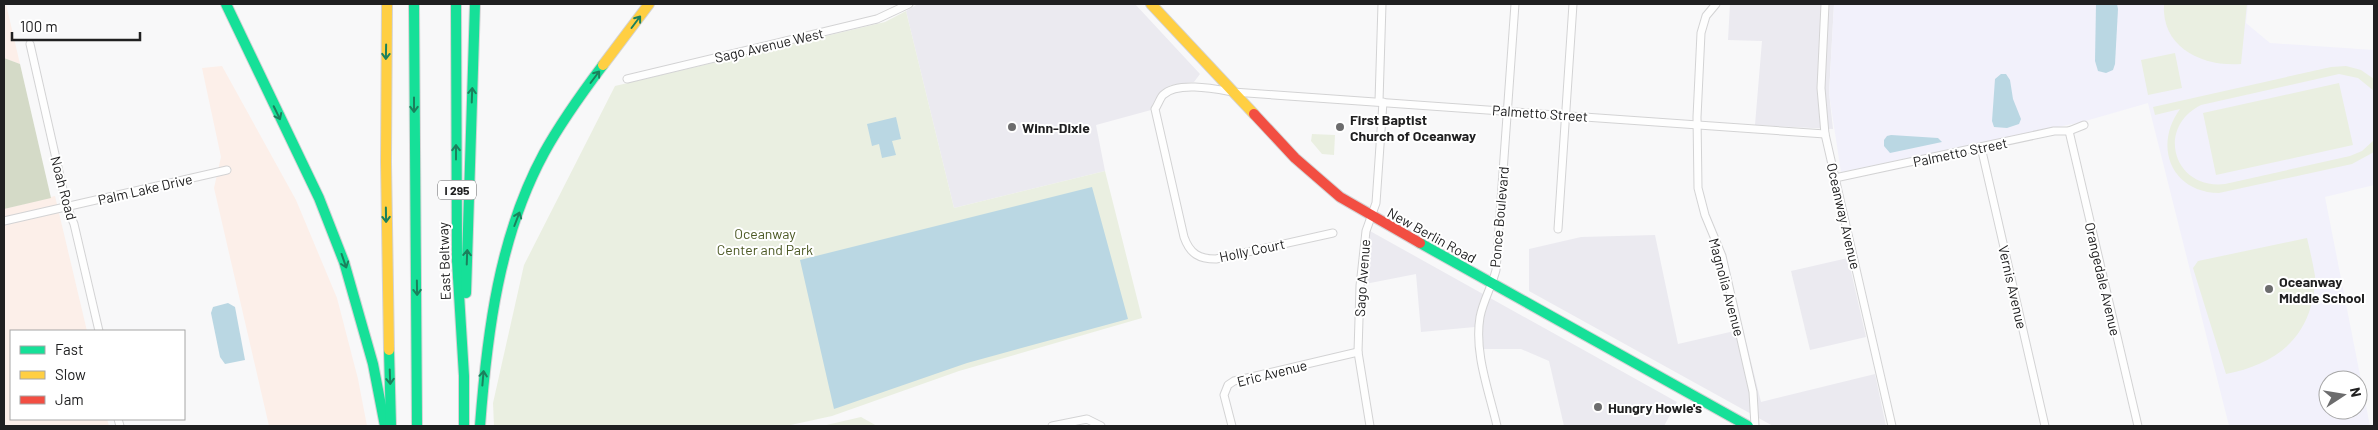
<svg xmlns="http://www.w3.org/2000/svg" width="2378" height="430" font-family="Barlow,sans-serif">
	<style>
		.built { fill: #ebeaf0 }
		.industrial { fill: #fcefe9 }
		.education { fill: #f2f1fb; fill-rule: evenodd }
		.green { fill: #eaefe1 }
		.forest { fill: #d4dac7 }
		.water { fill: #bad7e3 }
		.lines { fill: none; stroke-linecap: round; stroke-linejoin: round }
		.street-casing { stroke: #d3d3d4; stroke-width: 9 }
		.fast-casing { stroke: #d3d3d4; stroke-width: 12 }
		.slow-casing { stroke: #d3d3d4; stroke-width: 12 }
		.jam-casing { stroke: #d3d3d4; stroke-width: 12 }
		.street { stroke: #fefefe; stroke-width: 7 }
		.fast { stroke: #16e098; stroke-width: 10 }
		.slow { stroke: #ffcf43; stroke-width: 10 }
		.jam { stroke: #f24e42; stroke-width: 10 }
		.oneway { stroke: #1b805c }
		.poi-dot { fill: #6c6c6d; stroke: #fff; stroke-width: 2 }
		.labels { text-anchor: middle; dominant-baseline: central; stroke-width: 4; stroke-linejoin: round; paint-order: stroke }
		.shield { fill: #fff; stroke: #636364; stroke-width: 1 }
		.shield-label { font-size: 12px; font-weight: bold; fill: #202021 }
		.street-label { font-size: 14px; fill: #202021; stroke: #fff }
		.poi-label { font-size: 14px; font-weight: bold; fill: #202021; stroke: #fff; text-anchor: start }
		.park-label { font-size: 14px; fill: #4b5823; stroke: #fff }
	</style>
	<rect width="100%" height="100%" fill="#f8f8f9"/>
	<g class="built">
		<path d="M918,4h217l65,70 -6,8 -23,3 -12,9 -8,16 -55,15 9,46 -151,37 -48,-197z"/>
		<path d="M1730,4h104l-5,89 4,36 -78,-4 7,-84 -34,-1z"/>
		<path d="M1370,231l307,171 -13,24h-100l-15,-65 -28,-12h-46v-22l-54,5 -5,-58 -51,10z"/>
		<path d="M1655,235l23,109 65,-15 18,73 114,-28 11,52h-113l-244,-135v-42l52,-12z"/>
		<path d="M1848,258l18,79 -56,13 -19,-79z"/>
	</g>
	<g class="industrial">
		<path d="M4,4h2l14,60 -16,-6z"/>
		<path d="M222,66l74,134 41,98 21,81 9,47h-98l-55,-238 7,-31 -19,-89z"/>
		<path d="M55,196l32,135h-76v88h96l2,7h-105v-217z"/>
	</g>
	<path class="education" d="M1834,4h414l-2,19 24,20 104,7v135l-49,12 45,229h-141l-81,-323 -66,19 -241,50 -12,-78zM2328,380h30v30h-30z"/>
	<g class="green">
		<path d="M2164,4h83l-6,60c-38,3 -80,-16 -77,-60z"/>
		<path d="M906,11l48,197 151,-37 37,147 -183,53 -127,45 -46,10h-292l-1,-23 31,-138 91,-179 270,-64z"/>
		<path d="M2175,53l7,35 -34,7 -7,-35z"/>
		<path d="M2346,66l15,4 13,9v12l-16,-13 -19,-4 -138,31c-46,23 -27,85 24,79l125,-28 12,-5 12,-11v12l-22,12 -133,29c-48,-1 -66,-47 -39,-84l-25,6 -2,-8 178,-40z"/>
		<path d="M2339,83l14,62 -137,30 -13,-62z"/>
		<path d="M1312,134l23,1 -1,20 -12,-1 -11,-13z"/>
		<path d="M2307,238c3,13 6,25 8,38 1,10 -2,21 -4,30 -12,42 -45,60 -85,68l-33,-106 5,-7z"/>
		<path d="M861,417l16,9h-55z"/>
	</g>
	<path class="forest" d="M4,58l16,6 31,134 -47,11z"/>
	<g class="water">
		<path d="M2096,4h21l1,5 -3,55 -2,6 -7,3 -8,-2 -3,-10z"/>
		<path d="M2001,74h5l4,6 3,19 8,20 -2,5 -12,4 -13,-1 -2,-6 3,-42z"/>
		<path d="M896,117l5,22 -9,2 4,14 -14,3 -3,-14 -7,2 -5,-22z"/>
		<path d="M1891,135l47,3 4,4 -52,11 -6,-7v-6l3,-4z"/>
		<path d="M1092,187l36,132 -161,44 -133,46 -34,-149z"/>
		<path d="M228,303l7,4 10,53 -20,4 -5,-7 -9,-44 2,-6z"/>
	</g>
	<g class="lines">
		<defs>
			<g id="street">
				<path d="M1716,4l-10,12 -5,17 -4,84 1,71 7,27 17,41 31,136 2,34"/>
				<path d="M1825,4l-4,84 4,46 67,292"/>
				<path d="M30,44l37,163 7,17 25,107"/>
				<path d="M627,79l250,-60 32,-15"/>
				<path d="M1379,101l3,-97"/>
				<path d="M2069,131l69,295"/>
				<path d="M1981,147l64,279"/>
				<path d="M1835,178l219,-47h15l15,-6"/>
				<path d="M4,221l223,-51"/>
				<path d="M1558,229l15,-225"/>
				<path d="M1333,233l-117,26c-17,0 -26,-5 -32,-22l-29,-128c3,-4 5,-11 8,-14 14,-14 53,-6 70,-3l592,42"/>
				<path d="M118,419l2,7"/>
				<path d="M1052,426l35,-7 14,7"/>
				<path d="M1232,426l-8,-31 4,-10 6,-4 124,-29"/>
				<path d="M1370,426l-12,-74 2,-66 6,-55 10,-28 7,-101"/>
				<path d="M1497,426c-8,-35 -23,-73 -17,-109 3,-16 12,-31 16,-47l19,-266"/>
			</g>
			<g id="fast">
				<path d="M226,4l93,194 25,64 29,102 12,62"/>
				<path d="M414,4l3,422"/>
				<path d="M456,4l1,257 7,115v50"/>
				<path d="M1420,243l328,183"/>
				<path d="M466,293l9,-289"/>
				<path d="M389,350l2,76"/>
				<path d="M480,426c7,-93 19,-190 64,-273 17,-31 38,-60 59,-88"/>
			</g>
			<g id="slow">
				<path d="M387,4l-1,158 3,188"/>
				<path d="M1151,4l103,110"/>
				<path d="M603,65l46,-61"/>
			</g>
			<path id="jam" d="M1254,114l41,44 45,39 80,46"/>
		</defs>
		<use href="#street" class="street-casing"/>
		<use href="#fast" class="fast-casing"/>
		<use href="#slow" class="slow-casing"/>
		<use href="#jam" class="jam-casing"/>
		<use href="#street" class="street"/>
		<use href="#fast" class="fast"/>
		<use href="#slow" class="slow"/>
		<use href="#jam" class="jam"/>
	</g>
	<defs><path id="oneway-shaft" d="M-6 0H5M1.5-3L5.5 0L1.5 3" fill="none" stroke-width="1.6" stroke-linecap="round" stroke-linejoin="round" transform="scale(1.25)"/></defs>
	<g class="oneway">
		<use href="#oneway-shaft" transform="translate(636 22) rotate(-53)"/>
		<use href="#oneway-shaft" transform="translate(386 52) rotate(91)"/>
		<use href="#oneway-shaft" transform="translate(595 77) rotate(-53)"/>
		<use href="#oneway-shaft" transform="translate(472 95) rotate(-88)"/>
		<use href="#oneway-shaft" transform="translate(414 105) rotate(90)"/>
		<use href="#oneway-shaft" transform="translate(277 113) rotate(64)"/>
		<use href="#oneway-shaft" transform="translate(456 152) rotate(-90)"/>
		<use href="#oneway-shaft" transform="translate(386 215) rotate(89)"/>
		<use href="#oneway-shaft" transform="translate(517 219) rotate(-69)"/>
		<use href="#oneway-shaft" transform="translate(467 257) rotate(-88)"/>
		<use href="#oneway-shaft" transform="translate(344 261) rotate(71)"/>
		<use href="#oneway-shaft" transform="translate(417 288) rotate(89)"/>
		<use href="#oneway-shaft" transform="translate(390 377) rotate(88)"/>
		<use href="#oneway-shaft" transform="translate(483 378) rotate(-85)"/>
	</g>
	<g class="poi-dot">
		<circle cx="1012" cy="127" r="5"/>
		<circle cx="1340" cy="127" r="5"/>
		<circle cx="2269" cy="289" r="5"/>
		<circle cx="1598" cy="407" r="5"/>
	</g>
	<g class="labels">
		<rect class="shield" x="438" y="180.5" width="38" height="19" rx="4"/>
		<g class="shield-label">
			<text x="457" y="190">I 295</text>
		</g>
		<g class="street-label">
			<text transform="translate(769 45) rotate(-13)">Sago Avenue West</text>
			<text transform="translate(1540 113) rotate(4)">Palmetto Street</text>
			<text transform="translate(1960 152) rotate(-12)">Palmetto Street</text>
			<text transform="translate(64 188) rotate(75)">Noah Road</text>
			<text transform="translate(145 189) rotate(-13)">Palm Lake Drive</text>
			<text transform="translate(1844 216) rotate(77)">Oceanway Avenue</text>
			<text transform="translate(1499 217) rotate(-85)">Ponce Boulevard</text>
			<text transform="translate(1432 235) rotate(29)">New Berlin Road</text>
			<text transform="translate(1252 250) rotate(-12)">Holly Court</text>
			<text transform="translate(444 261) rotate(-92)">East Beltway</text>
			<text transform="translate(1362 278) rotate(-86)">Sago Avenue</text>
			<text transform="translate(2103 279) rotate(77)">Orangedale Avenue</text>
			<text transform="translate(1727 287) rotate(75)">Magnolia Avenue</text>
			<text transform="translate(2013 287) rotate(77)">Vernis Avenue</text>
			<text transform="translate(1272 373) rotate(-14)">Eric Avenue</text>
		</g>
		<g class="poi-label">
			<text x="1350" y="119">First Baptist<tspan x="1350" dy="16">Church of Oceanway</tspan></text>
			<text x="1022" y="127">Winn-Dixie</text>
			<text x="2279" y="281">Oceanway<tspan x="2279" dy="16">Middle School</tspan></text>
			<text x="1608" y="407">Hungry Howie's</text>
		</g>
		<g class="park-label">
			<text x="765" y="233">Oceanway<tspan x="765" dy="16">Center and Park</tspan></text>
		</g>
	</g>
	<rect width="2378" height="430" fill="none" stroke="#202021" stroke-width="10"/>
	<rect x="10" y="330" width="175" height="90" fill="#ffffff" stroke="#a6a6a6"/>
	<rect x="20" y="346" width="25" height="8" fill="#16e098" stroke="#a6a6a6"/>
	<text x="55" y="355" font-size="15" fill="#202021">Fast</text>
	<rect x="20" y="371" width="25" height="8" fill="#ffcf43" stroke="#a6a6a6"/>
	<text x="55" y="380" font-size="15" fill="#202021">Slow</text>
	<rect x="20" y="396" width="25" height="8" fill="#f24e42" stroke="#a6a6a6"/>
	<text x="55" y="405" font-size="15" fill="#202021">Jam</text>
	<g transform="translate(2343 395) rotate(78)"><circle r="24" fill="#ffffff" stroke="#a6a6a6"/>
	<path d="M0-4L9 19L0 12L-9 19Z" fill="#6c6c6d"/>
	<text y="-8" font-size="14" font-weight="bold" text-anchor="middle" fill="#202021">N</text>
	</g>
	<path d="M12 32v8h128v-8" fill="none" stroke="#202021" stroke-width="2.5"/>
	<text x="20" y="32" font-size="15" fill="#202021" stroke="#ffffff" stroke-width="4" paint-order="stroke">100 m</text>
</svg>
